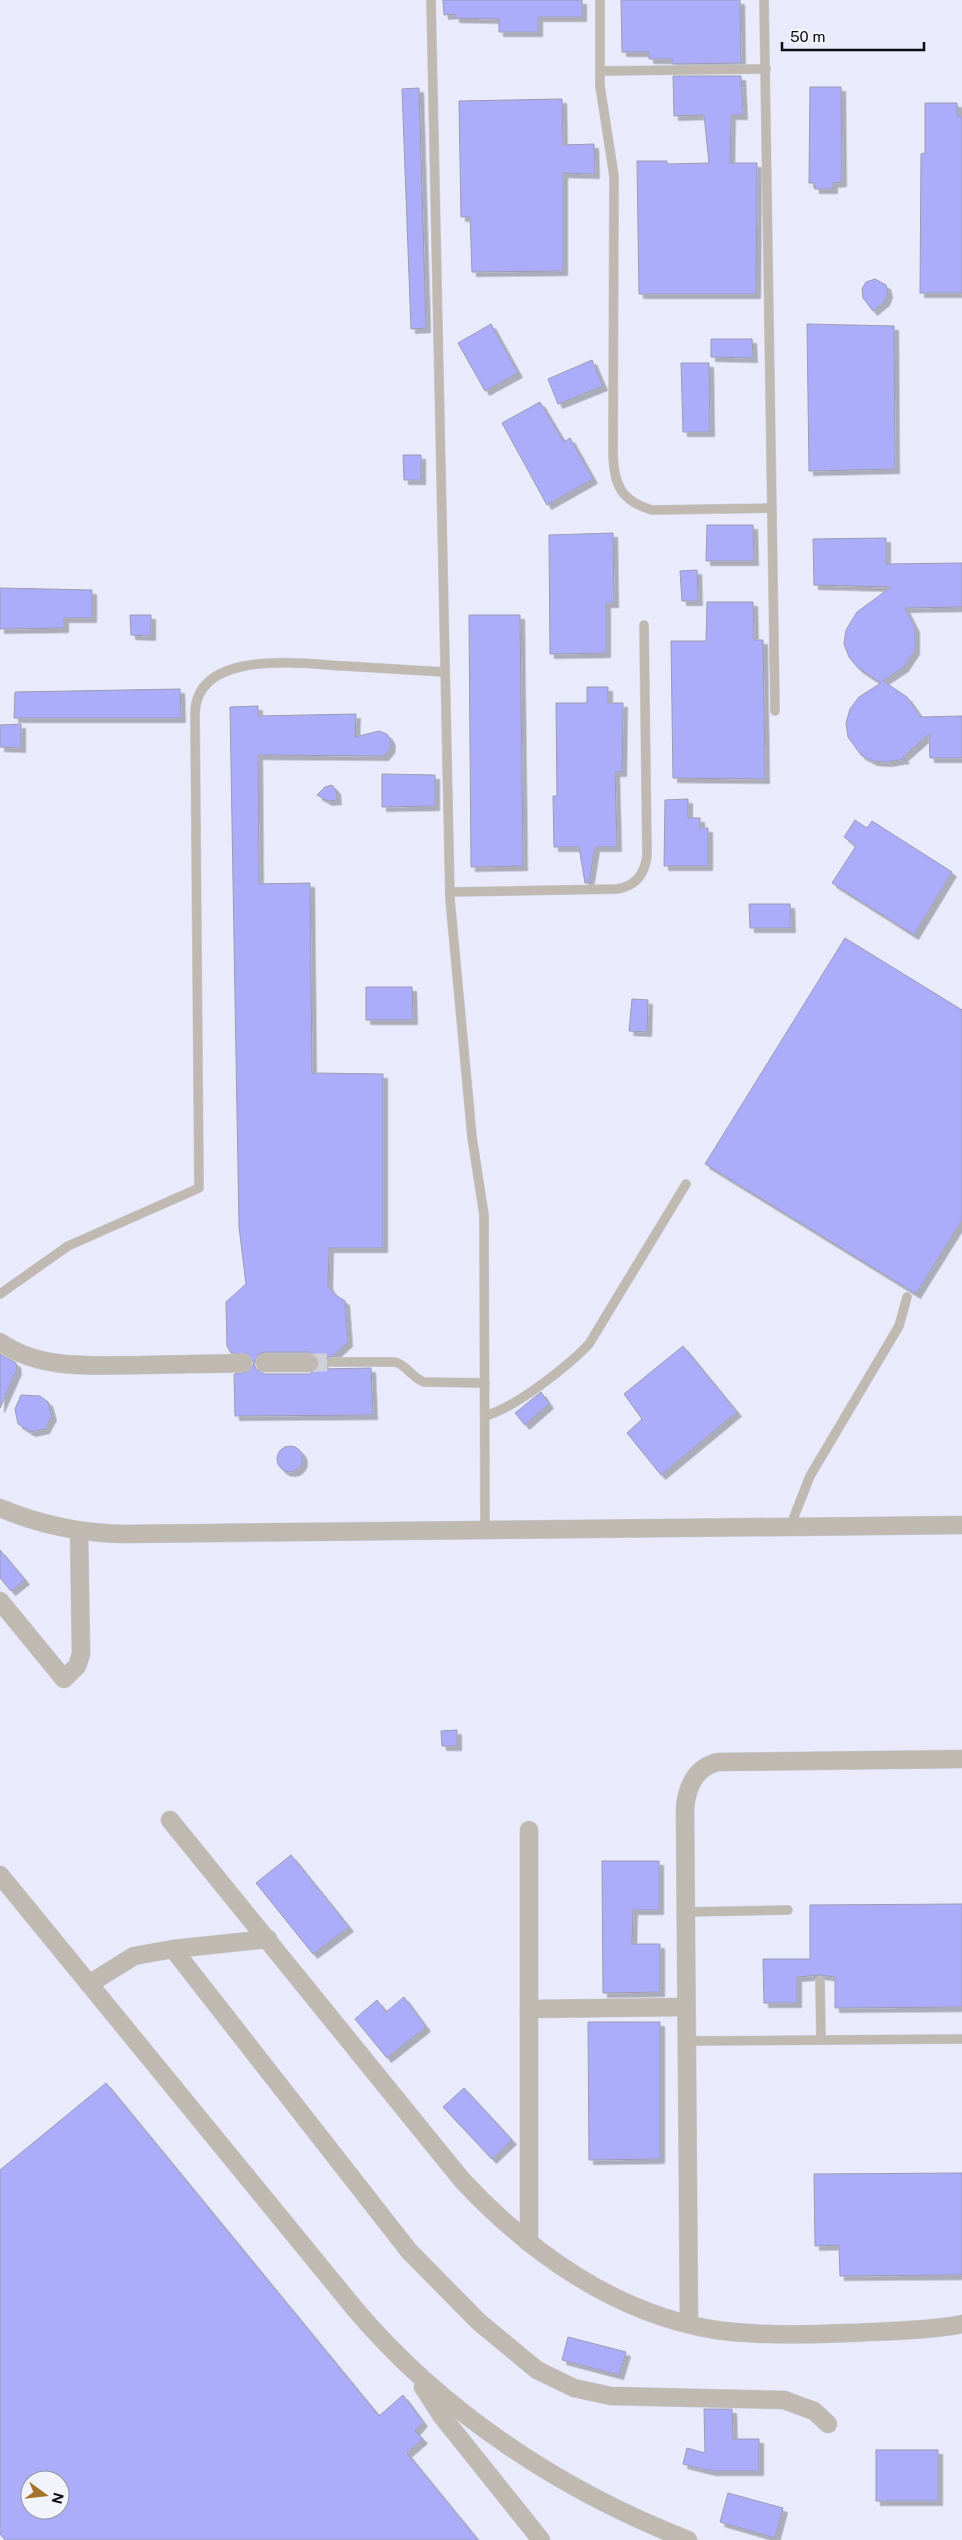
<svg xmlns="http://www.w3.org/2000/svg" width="962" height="2540" font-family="'Public Sans',sans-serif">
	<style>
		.built { fill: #e9eafb; fill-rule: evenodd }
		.building { fill: #abadfb; stroke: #9b9cb0; fill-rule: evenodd; filter: url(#shadow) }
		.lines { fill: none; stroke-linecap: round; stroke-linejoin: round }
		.minor-tunnel { stroke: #d0d0d9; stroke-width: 18; stroke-dasharray: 18 9; stroke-linecap: butt }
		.service-casing { stroke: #ceced7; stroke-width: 10 }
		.minor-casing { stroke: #ceced7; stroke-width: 19 }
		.service { stroke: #bfb9b1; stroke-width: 9 }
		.minor { stroke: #bfb9b1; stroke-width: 18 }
	</style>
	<defs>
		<filter id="shadow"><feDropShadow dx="4.5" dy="4.5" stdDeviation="0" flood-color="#0004"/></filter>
	</defs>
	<rect width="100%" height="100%" fill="#f3f3fc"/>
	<path class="built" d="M0,0h962v2540h-962zM30,2480h30v30h-30z"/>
	<g class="building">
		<path d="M443,0h139v17h-44v15h-39v-13l-44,-1v-4l-11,1z"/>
		<path d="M621,0h119l1,63 -69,1v-5h-23v-7h-27z"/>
		<path d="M673,76h68l2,39h-12l-1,48h27l-1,131h-117l-2,-133h30v3l42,-1 -5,-48 -30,1z"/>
		<path d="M810,87h31l1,95 -9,1v6h-18l-1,-6h-5z"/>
		<path d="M419,88l7,240 -15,1 -9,-240z"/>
		<path d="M562,99l1,46 31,-1 1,30 -32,-1v98l-91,1 -2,-55h-9l-2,-116z"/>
		<path d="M925,103h32l1,13h4v177h-42l1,-139 4,-1z"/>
		<path d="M875,279l11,6 2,8 -3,8 -12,10 -10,-13 -1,-9 4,-7z"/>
		<path d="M491,324l27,49 -33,18 -27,-48z"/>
		<path d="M807,324l87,2 1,143 -86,2z"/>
		<path d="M711,339h41l1,19 -42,-1z"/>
		<path d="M592,360l11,26 -45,18 -10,-25z"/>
		<path d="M681,363h28l1,69h-27z"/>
		<path d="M540,402l24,40 6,-4 23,41 -46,26 -45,-82z"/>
		<path d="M403,455h18v25h-17z"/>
		<path d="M707,525h46l1,36h-48z"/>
		<path d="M613,533l1,70h-8v50l-56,1 -1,-119z"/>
		<path d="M886,538v26l76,-1v44l-57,1 10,20v22l-11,17 -21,14 24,16 14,20 41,-1v42h-32l-1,-24 -26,23 2,2 -18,3 -14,-1 -12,-6 -13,-18 -2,-14 4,-14 9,-12 22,-14 -23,-15 -9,-11 -5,-13 2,-14 11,-18 34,-25 -77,-2 -1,-46z"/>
		<path d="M697,570l1,31h-16l-2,-30z"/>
		<path d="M0,588l92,2v28h-28v10l-64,1z"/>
		<path d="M707,602h46l1,38h9l2,139 -92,-1 -2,-137h35z"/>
		<path d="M130,615h21v21l-20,-1z"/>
		<path d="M469,615h51l3,251 -52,1z"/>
		<path d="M587,687h21v16h15l-1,69h-7l2,75h-22l-6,36h-4l-6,-36h-25l-1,-51h4l-1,-93h31z"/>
		<path d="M180,689l1,29h-167l1,-26z"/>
		<path d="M258,706v10l98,-2 -1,23 24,-6 8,3 4,7 -1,8 -6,7 -126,-1 1,129 51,-1 2,190 71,1v174h-54l-1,37 6,9 11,7 3,41 -15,14 -5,1 -9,12 52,-1 2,47 -138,1 -1,-42 14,-2 6,-9 -6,-9 -17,-1 -4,-7 -1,-44 20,-18 -7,-57 -9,-520zM265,1352h44l9,5 2,6 -2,6 -9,5h-44l-9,-5 -2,-6 5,-9z"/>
		<path d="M21,724v24l-21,-1v-22z"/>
		<path d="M382,774l53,1v31l-53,1z"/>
		<path d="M332,785l4,5 1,10 -9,1 -11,-6 8,-8z"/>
		<path d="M688,799v19h12v10h8v38h-44l1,-66z"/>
		<path d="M855,820l12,8 5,-7 80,51 -38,63 -82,-52 24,-37 -12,-9z"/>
		<path d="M749,904h41l1,24h-41z"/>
		<path d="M845,938l117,72v210l-46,74 -211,-130z"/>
		<path d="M366,987h46l1,33h-47z"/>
		<path d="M632,999l16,1 -1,32 -18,-1z"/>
		<path d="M683,1346l54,66 -76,63 -34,-42 15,-14 -18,-25z"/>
		<path d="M0,1354l16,9 1,7 -17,38z"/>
		<path d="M541,1392l8,12 -24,21 -10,-12z"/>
		<path d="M21,1395l19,1 8,6 4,14 -7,13 -14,3 -13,-8 -3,-15z"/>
		<circle cx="290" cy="1459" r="13"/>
		<path d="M0,1550l25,30 -14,11 -11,-13z"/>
		<path d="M457,1730v16h-15l-1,-15z"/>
		<path d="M291,1855l58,72 -36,27 -57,-71z"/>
		<path d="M602,1861h57v49h-26l-1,34h28v48l-57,1z"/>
		<path d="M962,1904v103l-127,1v-31l-15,-2 -23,2v26h-33l-1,-44h47v-54z"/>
		<path d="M404,1997l22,30 -39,31 -32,-39 22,-19 9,12z"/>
		<path d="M588,2022h72v137l-71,1z"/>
		<path d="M106,2083l273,333 24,-21 20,27 -8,9 8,8 -16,14 71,87h-473l-5,-6v-364zM30,2480h30v30h-30z"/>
		<path d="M464,2088l48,52 -20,19 -49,-52z"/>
		<path d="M962,2173v102l-122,1 -1,-31 -24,1 -1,-72z"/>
		<path d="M568,2337l58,15 -7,23 -57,-15z"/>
		<path d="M704,2409h28l1,30h26v32h-48l-28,-7 4,-16 18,5z"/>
		<rect x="876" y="2450" width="62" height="51"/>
		<path d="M728,2493l55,15 -8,30 -55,-16z"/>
	</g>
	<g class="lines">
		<path class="minor-tunnel" d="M309,1363l23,-1"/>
		<defs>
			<g id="service">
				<path d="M431,0l19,899 22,238 12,78 1,316"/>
				<path d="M600,0v86l14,90 -1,278c1,31 8,47 39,56l120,-2"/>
				<path d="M764,0l11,711"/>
				<path d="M600,71l166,-2"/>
				<path d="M450,892l167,-3c19,-3 28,-15 30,-34l-3,-230"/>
				<path d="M0,1294l68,-48 131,-58 -4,-475c2,-65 108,-49 150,-47 33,2 66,4 99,6"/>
				<path d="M332,1362h63c12,3 17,16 29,20l61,1"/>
				<path d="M485,1416c31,-9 81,-48 104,-72l97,-160"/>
				<path d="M790,1527l20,-51 89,-150 8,-29"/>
				<path d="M685,1912l103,-2"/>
				<path d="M820,1981l1,58"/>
				<path d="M686,2041l276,-2"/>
			</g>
			<g id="minor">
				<path d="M0,1342c41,29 95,23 142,23 34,-1 67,-1 101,-2"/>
				<path d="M265,1363h44"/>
				<path d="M0,1508c40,17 79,25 123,26l839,-9"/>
				<path d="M0,1601l64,78 13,-13 4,-12 -2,-123"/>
				<path d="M170,1820l292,360c68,73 154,134 254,150 43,6 89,5 133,3 38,-2 76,-2 113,-9"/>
				<path d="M529,1830v413"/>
				<path d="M0,1875l355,434c88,104 207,182 333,231"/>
				<path d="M173,1949l95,-10"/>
				<path d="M89,1984l45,-28 39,-7 236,302 70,71 58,48 37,18 37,8 173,4 30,11 14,13"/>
				<path d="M529,2009l156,-2"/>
				<path d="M689,2324l-4,-516c2,-22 11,-41 33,-46l244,-3"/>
				<path d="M423,2387l18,28 100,125"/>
			</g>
		</defs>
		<use href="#service" class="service-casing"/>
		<use href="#minor" class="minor-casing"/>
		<use href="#service" class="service"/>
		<use href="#minor" class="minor"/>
	</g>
	<g transform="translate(45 2495) rotate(105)"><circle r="24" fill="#f3f3fc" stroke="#96969e"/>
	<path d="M0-4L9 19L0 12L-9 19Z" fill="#a47529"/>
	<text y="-8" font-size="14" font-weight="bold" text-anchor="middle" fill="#0b0b12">N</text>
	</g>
	<path d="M782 42v8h142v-8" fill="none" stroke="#0b0b12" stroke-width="2.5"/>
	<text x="790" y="42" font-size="15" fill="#0b0b12" stroke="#f3f3fc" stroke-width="4" paint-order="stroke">50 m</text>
</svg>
